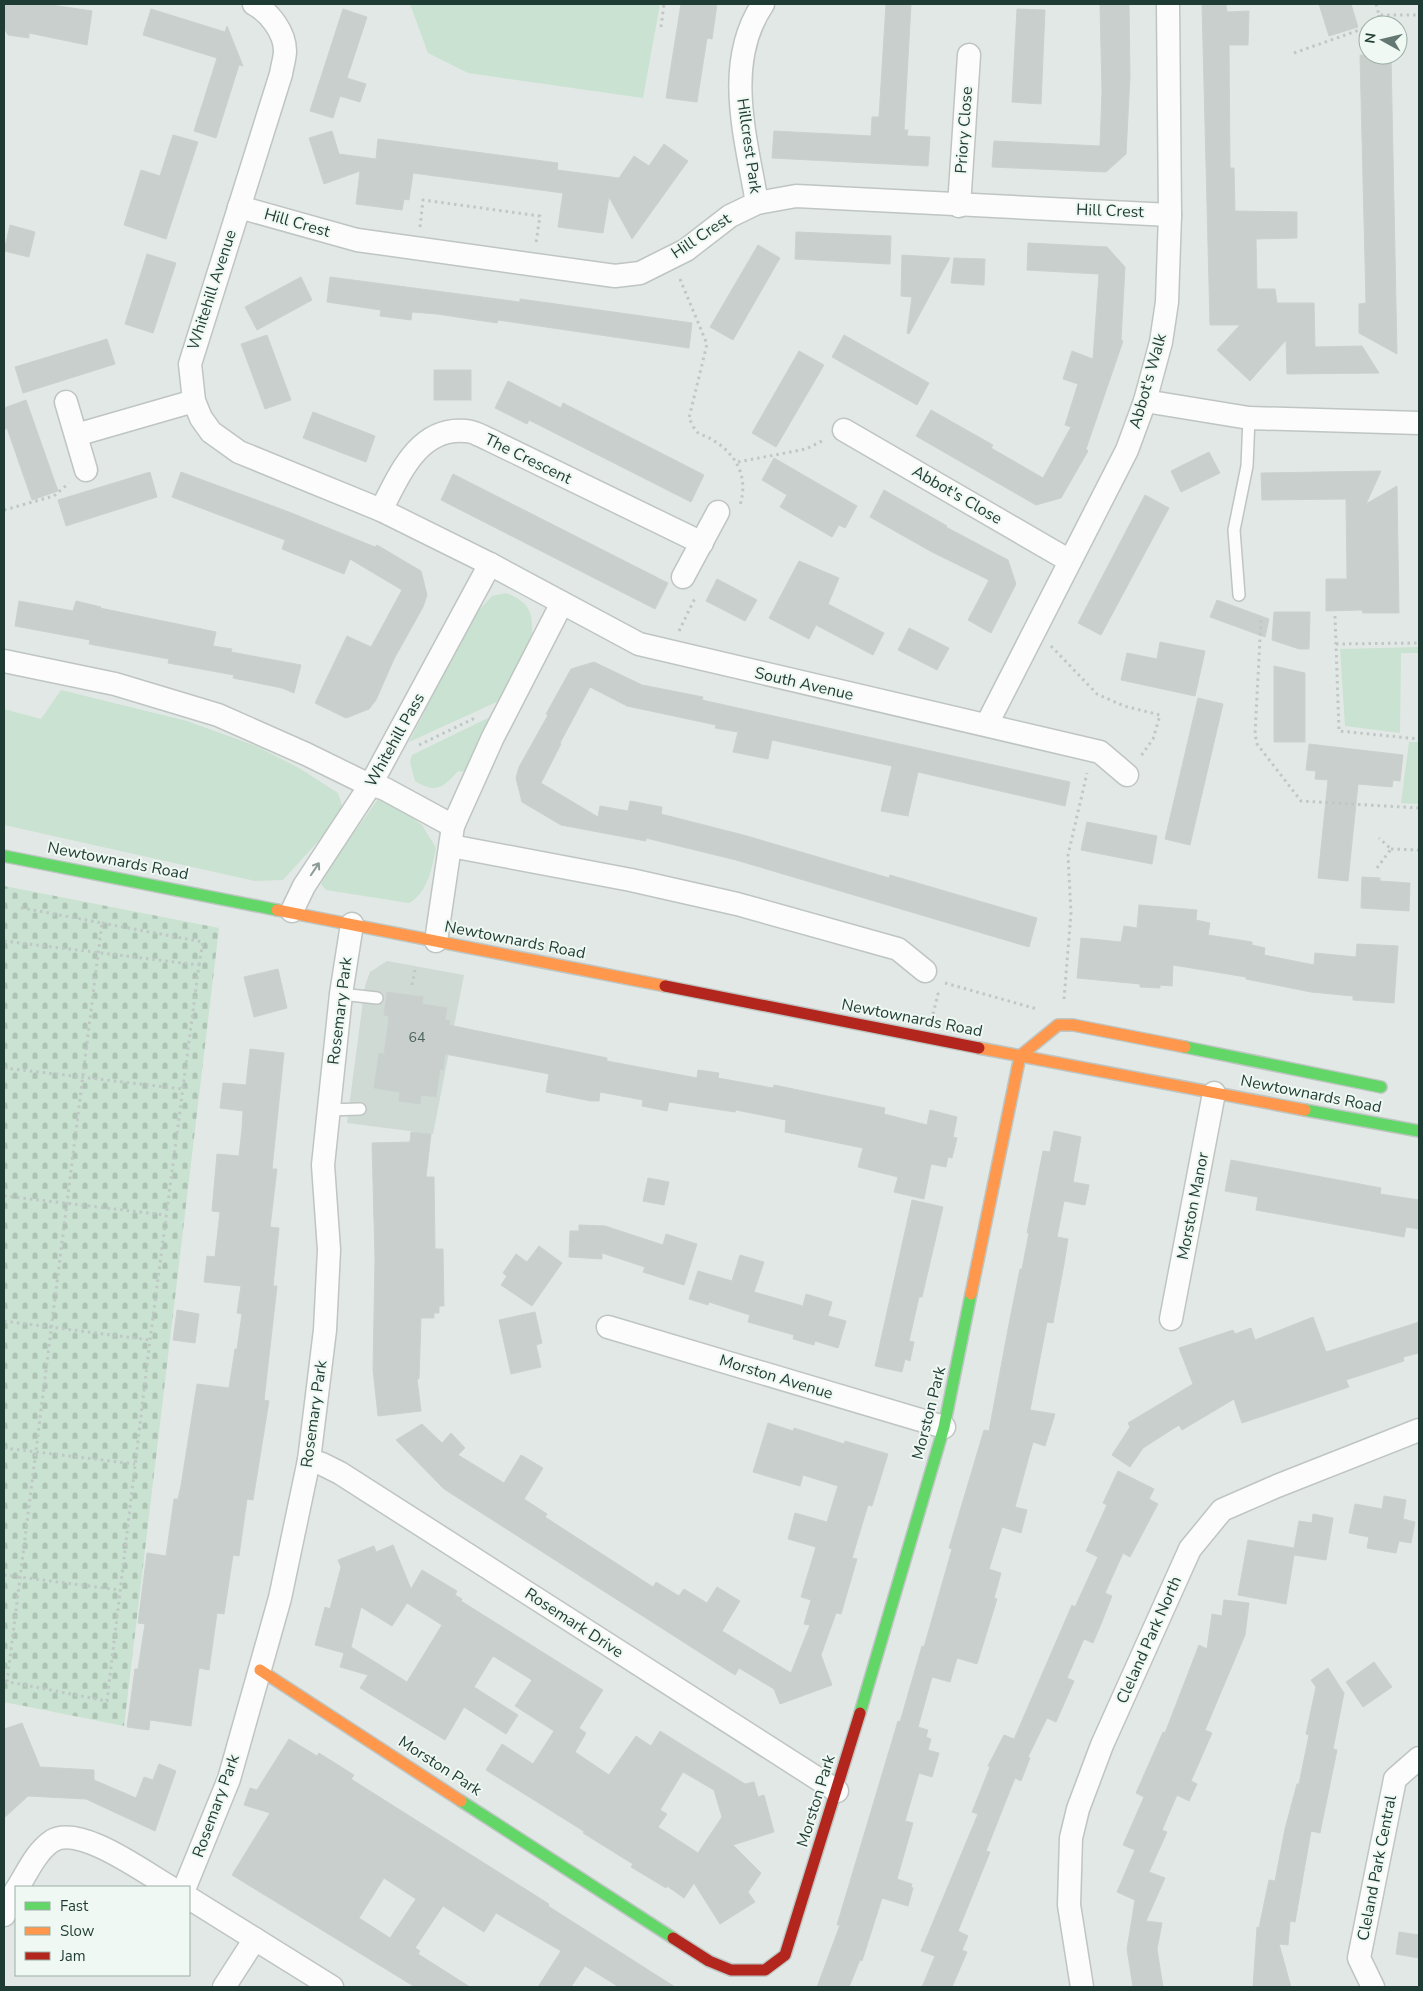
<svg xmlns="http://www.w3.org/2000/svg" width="1423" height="1991" font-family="'Nunito Sans',sans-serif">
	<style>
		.built { fill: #cfdad5 }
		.green { fill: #cae2d1 }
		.cemetery { fill: url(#cemetery-stones) }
		.building { fill: #c9cfcc; stroke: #cbd1ce; fill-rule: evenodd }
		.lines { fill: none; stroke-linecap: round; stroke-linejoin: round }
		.lane-casing { stroke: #bfc5c2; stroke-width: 14 }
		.street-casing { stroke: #bfc5c2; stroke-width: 25 }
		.fast-casing { stroke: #bec6c3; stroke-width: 14 }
		.slow-casing { stroke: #bec6c3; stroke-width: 14 }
		.jam-casing { stroke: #bec6c3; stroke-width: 14 }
		.path { stroke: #bfc8c6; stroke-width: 3; stroke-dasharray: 2.5 4; stroke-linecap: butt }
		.lane { stroke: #fbfcfb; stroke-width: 11 }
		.street { stroke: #fbfcfb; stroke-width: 22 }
		.fast { stroke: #63d668; stroke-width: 11 }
		.slow { stroke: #ff974d; stroke-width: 11 }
		.jam { stroke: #b3261e; stroke-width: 11 }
		.oneway { stroke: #8d9c98 }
		.labels { text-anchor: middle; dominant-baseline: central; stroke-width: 4; stroke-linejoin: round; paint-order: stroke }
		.number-label { font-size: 14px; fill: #4a625b }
		.street-label { font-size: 16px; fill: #1f3c34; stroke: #eff8f3 }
	</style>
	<defs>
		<pattern id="cemetery-stones" width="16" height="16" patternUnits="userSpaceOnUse" patternTransform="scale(1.25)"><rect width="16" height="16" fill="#cae2d1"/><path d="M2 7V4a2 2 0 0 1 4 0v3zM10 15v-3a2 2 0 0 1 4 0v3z" fill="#adc3b4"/></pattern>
	</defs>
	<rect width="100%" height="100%" fill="#e2e8e5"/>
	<path class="built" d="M387,961l77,14 -31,159 -86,-11 18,-137 5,-14z"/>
	<g class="green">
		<path d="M410,4h250l-17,94 -175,-25 -40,-20z"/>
		<path d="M506,593c27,10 28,24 25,50l-30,57 -92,42 68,-134 3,1 12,-13z"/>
		<path d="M1419,647v6h-18l-1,80 -55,-7 -5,-77z"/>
		<path d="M61,690l126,31 69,25 43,22 39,25 5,16 -10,16 -50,55 -28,1 -251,-56v-116l37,10z"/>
		<path d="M494,715l-30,57 -6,-1c-15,17 -22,23 -43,10l-5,-19 2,-7z"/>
		<path d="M1409,742h10v62l-18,-1z"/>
		<path d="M381,795l41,30 14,23c-4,19 -8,45 -27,55l-83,-13 -5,-6 11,-21z"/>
	</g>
	<path class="cemetery" d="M4,886l215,42 -95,798 -120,-24z"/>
	<g class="building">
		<path d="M4,4h41l47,7 -5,34 -58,-12v5l-21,-3 -4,-7z"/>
		<path d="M681,4h36l-5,35 -5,-1 -10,64 -31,-4z"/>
		<path d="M886,4h25l-7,126h4l-1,6 23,1 -2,29 -156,-8 2,-27 97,5 1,-19h7z"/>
		<path d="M1100,4h29l1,72 -4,78 -20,18 -114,-5 2,-26 106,5 2,-54z"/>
		<path d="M1202,4h24l1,8 22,-1 -1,34h-19l1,123h4l1,43 62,1v26l-41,1 1,50h18l2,14h37l1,44 47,-1 17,27 -92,1 -1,-34 -36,41 -33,-31 23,-25h-30z"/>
		<path d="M1319,4h32l7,23 -29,9z"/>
		<path d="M151,9l74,23 2,-6 16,40 -4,-1 -23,73 -22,-7 23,-73 -74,-23z"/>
		<path d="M343,9l24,8 -20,61 19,6 -6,18 -20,-6 -7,22 -23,-7z"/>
		<path d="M1017,9l28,1 -4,94 -29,-2z"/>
		<path d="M1360,55h31l6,299 -38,-21v-29l7,-1z"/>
		<path d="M332,131l7,23 37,5 2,-20 180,24 -1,7 62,8 15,-22 15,10 15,-22 24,17 -56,78 -23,-42 -6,36 -45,-6 5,-34 -150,-20 -4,27 -5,-1 -2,11 -46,-6 4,-33 -36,13 -15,-46z"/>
		<path d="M173,135l25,7 -32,97 -42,-14 17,-55 19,6z"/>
		<path d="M10,225l25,7 -6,25 -25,-6z"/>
		<path d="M796,232l95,4 -1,28 -95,-5z"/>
		<path d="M1028,243l79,4 18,20 -4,73 2,1 -37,108 2,2 -27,47 -25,7 -120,-69 15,-26 62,35 -2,3 52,30 28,-51 -6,-2 13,-41 -15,-5 9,-28 21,8 6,-85 -72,-4z"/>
		<path d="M758,245l22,13 -47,82 -23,-13z"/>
		<path d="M147,254l29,9 -23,70 -28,-9z"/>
		<path d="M902,255l48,3 -41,76 -2,-1 5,-36 -11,-1z"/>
		<path d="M954,258l31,1 -1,26 -33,-2z"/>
		<path d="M301,277l11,23 -55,30 -12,-23z"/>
		<path d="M330,277l190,25v-3l172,24 -3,25 -191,-28 -1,3 -60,-9 -25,-2 -1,8 -31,-4 1,-6 -54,-8z"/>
		<path d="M267,335l24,65 -26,9 -24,-65z"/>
		<path d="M844,335l85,48 -12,22 -85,-48z"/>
		<path d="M107,339l8,25 -92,29 -8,-26z"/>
		<path d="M799,351l25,14 -48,82 -24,-14z"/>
		<rect x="434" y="370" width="37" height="30"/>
		<path d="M508,381l53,27 2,-5 141,72 -13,27 -162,-82 -2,4 -32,-16z"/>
		<path d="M26,400l32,91 -26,9 -25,-72 -3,2v-22z"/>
		<path d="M313,412l62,24 -9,26 -63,-24z"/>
		<path d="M1209,452l11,21 -39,19 -10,-21z"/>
		<path d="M774,458l83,48 -12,22 -6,-3 -7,12 -52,-30 7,-12 -25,-15z"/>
		<path d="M1381,471l-15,33 31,-18 2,127h-36l-1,-3 -36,1v-32h21l-1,-80 -84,1 -1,-27z"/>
		<path d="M150,472l7,25 -91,29 -8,-26z"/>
		<path d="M181,472l108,40 86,35 2,-2 44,26 6,24 -4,12 -29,52 -18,41 -7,9 -23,9 -31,-15 32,-67 24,11 31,-57 -52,-31 -6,15 -62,-25 3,-9 -113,-43z"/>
		<path d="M453,474l215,109 -13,26 -214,-109z"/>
		<path d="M884,490l63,36 -1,1 62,33 8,24 -25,49 -23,-13 21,-40 -57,-28 -62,-35z"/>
		<path d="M1145,495l24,13 -68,127 -23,-12z"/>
		<path d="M799,561l40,17 -11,26 56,29 -11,22 -57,-30 -7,14 -40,-21z"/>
		<path d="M717,579l40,21 -12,21 -39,-20z"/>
		<path d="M1217,600l52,19 -4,18 -55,-20z"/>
		<path d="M19,601l54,10 3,-10 25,6 -1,1 116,24 -3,14 19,3 -1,3 70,13 -7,28 -12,-5 -49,-10 1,-3 -66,-12 1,-4 -80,-15 1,-4 -75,-14z"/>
		<path d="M1274,612h36l-1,37h-10l-27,-9z"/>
		<path d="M909,628l40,20 -12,22 -39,-20z"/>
		<path d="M1160,642l45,9 -10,45 -74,-16 6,-27 30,6z"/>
		<path d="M594,662l48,23 61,12 -1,3 368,82 -5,24 -147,-34 -10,44 -27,-5 11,-45 -120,-26 -4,19 -35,-7 5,-20 -23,-4 1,-3 -89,-19 -37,-19 -30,56 1,1 -20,39 57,34 2,-11 28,5 2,-10 32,6 -1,7 86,22 142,42 1,-3 147,43 -8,29 -293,-87 -90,-22v3l-85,-16 -39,-23 -6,-24 3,-11 29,-52 -2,-1 25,-45z"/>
		<path d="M1274,666l31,7v69h-31z"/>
		<path d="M1198,698l25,6 -33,141 -25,-6z"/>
		<path d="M1309,744l94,11 -3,26 -7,-1 -1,7 -34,-3 -10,97 -30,-3 10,-98 -13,-1 1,-8 -10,-1z"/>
		<path d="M1087,822l70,14 -5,28 -71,-14z"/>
		<path d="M1362,877l18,1v3l30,2 -1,28 -48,-3z"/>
		<path d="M1139,905l58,5 -1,10 14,3 -2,12 44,7v3l13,3 -1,7 50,10 1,-12 41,4 1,-13 41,2 -4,57 -41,-3v-4l-42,-4 -65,-13v-2l-73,-12 -1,21 -12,-1v3l-20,-1v-3l-63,-6 4,-40 40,4 3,-16 13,2z"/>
		<path d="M278,969l9,39 -33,9 -10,-40z"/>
		<path d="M387,992l36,5 -1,7 25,4 -2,12 5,1 -1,4 158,33v3l90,17 1,-8 21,3 -1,5 55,10 1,-3 111,23 -1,6 43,11 3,-15 27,7 -4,20 4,1 -5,20 -4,-1 -2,10 -15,-3 -7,35 -30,-7 4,-15 -40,-10 5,-19 -78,-16 1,-12 -50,-10 -1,2 -66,-10 -2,9 -25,-5 1,-6 -43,-8 -1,9h-8l-45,-9 3,-18 -104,-20 -2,16 -3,-1 -4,28 -15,-2 -1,9 -21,-3 1,-9 -26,-4 5,-35 5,1 5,-38 -5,-1z"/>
		<path d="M250,1049l34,4 -12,116h5l-7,58 9,1 -6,58h4l-13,114 5,1 -16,99 -6,-1 -8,57 -6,-1 -9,59 -7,-1 -8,57 -10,-2 -8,58 -41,-6 -1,10 -22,-3 8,-58h3l7,-45 -7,-1 9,-70 19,3 8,-57h4l3,-13 16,-102 32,4 6,-39h2l5,-35 -5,-1 4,-27 -37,-4 3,-26 8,1 5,-45 -8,-1 5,-57 22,2 3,-27 1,-18 -23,-3 3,-25 23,2z"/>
		<path d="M1054,1131l27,6 -8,45 16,3 -4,20 -21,-4 -7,36 11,2 -4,25 -11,59 -6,-1 -17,88 25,4 -10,32 -12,-4 -18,65 12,3 -6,23 -19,-6 -13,42 12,4 -7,25 3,1 -20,65 -20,-6 -7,24 -18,-5 -14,50 10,3 -2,7 5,2 -3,11 11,3 -7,24 -13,-4 -14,48 8,2 -16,56 15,5 -1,3 2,1 -5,18 -26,-8 -20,63 -2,-1 -11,27h-32l23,-62h-3l61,-204 2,1 22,-76 2,1 28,-98 -3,-1 35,-118 5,1 20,-107 11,-55h2l7,-36h-2l16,-82 7,1z"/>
		<path d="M411,1132l20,2 -5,43h8l1,72h8l1,57h-5v7h-5v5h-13l-2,61h-2l4,32 -43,5 -5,-47 2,-110 -3,-116 38,-1z"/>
		<path d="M1231,1160l150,28 -1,6 39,6v29l-13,-2 -2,10 -148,-27 2,-13 -33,-6z"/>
		<path d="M648,1178l21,4 -5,23 -21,-4z"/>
		<path d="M912,1200l31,7 -21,90h-3l-10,44 5,1 -4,19 -5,-2 -3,13 -27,-6z"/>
		<path d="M579,1225l26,1 58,19 3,-11 31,10 -13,41 -41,-13 2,-5 -43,-14v6l-33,-2 1,-26h9z"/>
		<path d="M539,1246l23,17 -30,43 -31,-21 6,-9 -4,-3 13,-19 11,8z"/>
		<path d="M740,1255l24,7 -10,30 49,14 3,-12 26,8 -4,14 18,5 -8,27 -23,-7 -1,4 -21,-6 1,-4 -46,-13 2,-7 -41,-13 -1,3 -19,-6 9,-28 34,10z"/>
		<path d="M177,1310l22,4 -4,29 -22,-3z"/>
		<path d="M535,1312l7,31 -6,2 5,22 -30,7 -12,-54z"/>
		<path d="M1313,1317l13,35 93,-30v31l-16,4 1,4 -58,19 3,7 -107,36 -8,-24 -52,31 -3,-5 -36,23 -13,19 -18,-12 18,-28 -2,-4 65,-39 -14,-36 54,-18 2,4 16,-6 4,12z"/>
		<path d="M768,1423l25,8 1,-3 50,16 1,-3 43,13 -16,52 -4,-1 -16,53 5,1 -16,55 -5,-1 -15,42 11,30 -52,19 -6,-15 -35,-21 -4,7 -291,-186 -48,-49 26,-16 20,19 9,-10 14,15 -7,7 46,28 17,-28 22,13 -19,31 23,15 -2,3 108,70 3,-5 23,14 5,-7 23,14 10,-16 23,14 -18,30 69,42 19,-48 -6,-1 7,-24 -10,-3 15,-50 -28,-8 7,-26 32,9 11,-36 -35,-11 -3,11 -47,-14z"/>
		<path d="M1118,1471l36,18 -5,10 9,5 -28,53 -7,-4 -18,40 7,3 -9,23 -10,24 -9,-4 -17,39 7,3 -18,41 -9,-4 -19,39 2,1 -9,23 -6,-3 -29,73 4,1 -32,79 10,5 -6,14 5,2 -15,35h-30l13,-31 -14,-5 57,-137 -6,-2 18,-45 -2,-1 16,-31 10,4 58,-134 3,2 23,-50 -12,-6 21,-46 -4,-2z"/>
		<path d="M1384,1496l22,4 -3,19 12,3 -4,21 -12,-2 -3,12 -29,-5 2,-11 -20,-4 6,-29 27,5z"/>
		<path d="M1313,1514l20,4 -7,42 -32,-5 -8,49 -48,-9 10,-55 46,8 5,-27 13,2z"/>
		<path d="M393,1545l18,44 11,-19 35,21 -2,4 7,4 -1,2 142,89 -24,38 7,5 -11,19 34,23 27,-39 15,10 9,-15 85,53 9,-2 4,15 6,-2 10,37 -41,13 28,28 -13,19 7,10 -35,22 -26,-41 -10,15 -17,-12 -1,2 -35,-21 2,-3 -50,-31 2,-1 -99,-62 16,-26 31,20 21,-33 -39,-25 17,-26 -39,-24 -19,31 44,28 -12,19 -42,-27 -19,33 -85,-52 8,-13 -28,-8 4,-14 -29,-8 10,-38 5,2 11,-42 -3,-7 36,-14 2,6zM407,1603l35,22 -35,57 -56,-35 10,-40 31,19zM683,1772l31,18 8,27 -24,36 -40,-26 9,-13 -7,-4z"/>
		<path d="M1224,1600l25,3 -4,32 -40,95 7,3 -21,48 6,3 -8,17 -12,-6 -15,35 5,2 -18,40 16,6 -19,43 16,2 -5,26 6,38h-30l-6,-38 8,-49 -18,-8 18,-42 -12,-5 21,-48 -8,-4 27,-61 2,1 34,-88 8,4 5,-35 10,2z"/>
		<path d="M1374,1662l18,25 -29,20 -17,-25z"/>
		<path d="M1328,1668l16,25 -11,56 4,1 -17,83 -9,-2 -16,91 -5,-1 -2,24 -9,-1 12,43h-38l4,-60 2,1 10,-48 6,1 10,-52 12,-45h2l10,-49 -3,-1 10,-47 -5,-7z"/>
		<path d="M22,1723l18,44 54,3v10l42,18 8,-21 9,3 6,-16 17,7 -21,60 -69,-32 -58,-3 -24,22v-89z"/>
		<path d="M289,1739l28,17 2,-3 35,22 -3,4 198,125 -1,2 127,81h-56l-34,-21 -14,21h-33l23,-36 -65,-38 -12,19 -41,-26 -28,42 5,3 -2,3 52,33h-55l-183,-112 38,-62 -26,-8 6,-17 7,2zM384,1878l32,21 -26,39 -31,-20z"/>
		<path d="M1399,1932l20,3v23l-23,-4z"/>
	</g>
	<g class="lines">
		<defs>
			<g id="lane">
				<path d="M1239,595l-5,-65 13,-64 2,-48"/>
				<path d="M341,994l36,4"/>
				<path d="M328,1110l32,-1"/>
			</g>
			<g id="street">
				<path d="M254,4c15,8 31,28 31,47 0,7 -3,16 -4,23l-91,290 4,37 7,17 10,14 28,20 142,58 109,54 149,80 461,108 27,23"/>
				<path d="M757,203c-11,-65 -34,-140 6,-199"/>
				<path d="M959,206l10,-151"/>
				<path d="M239,207l118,33 258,36 25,-3 46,-23 44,-34 27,-13 39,-7 374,19"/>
				<path d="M1145,401l104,17 170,5"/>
				<path d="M66,402l20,68"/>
				<path d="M844,430l226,131"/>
				<path d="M76,435l118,-34"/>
				<path d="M381,510c18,-34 37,-84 85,-79 7,0 15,5 22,8l214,104"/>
				<path d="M683,577l35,-65"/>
				<path d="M4,661l111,23 103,31 88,39 55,27 24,8 68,37"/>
				<path d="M987,724l140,-274 18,-49 16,-59 6,-40 3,-87 -2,-211"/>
				<path d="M451,846l180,34 106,24 161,45 27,22"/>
				<path d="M292,911l12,-25 67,-102 119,-220"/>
				<path d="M436,941l17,-115 40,-89 69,-134"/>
				<path d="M1171,1319l43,-226"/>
				<path d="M608,1327l336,100"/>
				<path d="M309,1460l13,4 18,9 497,318"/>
				<path d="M18,1887c10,-16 18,-35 34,-46 28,-17 93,32 118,46"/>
				<path d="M185,1887l44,-108 51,-181 29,-138 16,-130 4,-80 -6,-85 18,-171 11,-70"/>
				<path d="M189,1898l143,89"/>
				<path d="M4,1915l12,-25"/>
				<path d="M224,1987l31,-48"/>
				<path d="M1082,1987l-13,-82 2,-67 7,-29 24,-64 88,-196 32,-39 55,-24 142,-56"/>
				<path d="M1373,1987l-14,-29 36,-179 24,-21"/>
			</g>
			<g id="fast">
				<path d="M4,856l273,54"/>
				<path d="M1185,1047l196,40"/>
				<path d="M1305,1110l114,21"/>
				<path d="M860,1713l84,-286 27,-133"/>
				<path d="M461,1801l212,137"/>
			</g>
			<g id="slow">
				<path d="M277,910l388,76"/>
				<path d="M979,1048l326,62"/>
				<path d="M971,1294l49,-238 38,-31h15l112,22"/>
				<path d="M260,1670l201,131"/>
			</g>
			<g id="jam">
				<path d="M665,986l314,62"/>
				<path d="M673,1938l36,23 22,9h34l20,-15 75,-242"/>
			</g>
		</defs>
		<use href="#lane" class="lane-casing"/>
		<use href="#street" class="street-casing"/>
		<use href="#fast" class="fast-casing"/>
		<use href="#slow" class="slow-casing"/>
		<use href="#jam" class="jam-casing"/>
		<g class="path">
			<path d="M1376,4l3,11h40"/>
			<path d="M1373,25l6,-2v-8"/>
			<path d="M661,27l3,-23"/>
			<path d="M1294,53l74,-26"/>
			<path d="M420,227l3,-27 117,16 -4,27"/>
			<path d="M680,279l27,65 -18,74c2,4 5,11 8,14 3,3 10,4 14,7 25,14 38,38 29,66"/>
			<path d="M738,462l68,-13 18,-9"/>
			<path d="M4,510l50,-14 15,-13"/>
			<path d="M1335,616l4,115 80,8"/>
			<path d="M1261,620l-6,114 2,10 44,57 118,7"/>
			<path d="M679,631l17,-35"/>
			<path d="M1336,644l83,-1"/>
			<path d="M1051,646l46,48 27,12 36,9 -7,24 -12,17"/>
			<path d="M419,745l58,-28"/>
			<path d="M1391,849l28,1"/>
			<path d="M1377,868l14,-19 -12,-11"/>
			<path d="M102,923l101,19 -4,23"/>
			<path d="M4,941l195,24 -49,375 -43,361 -103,-20"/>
			<path d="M945,983l92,26"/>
			<path d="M412,985l3,-15"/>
			<path d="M1064,999l7,-86 -3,-58 19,-82"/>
			<path d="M933,1014l5,-20 -2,-3"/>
			<path d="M4,1068l179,21"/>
			<path d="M4,1196l162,19"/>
			<path d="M4,1321l146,19"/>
			<path d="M4,1448l131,16"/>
			<path d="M4,1575l116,15"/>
			<path d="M7,1682l95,-759 -85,-16"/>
		</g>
		<use href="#lane" class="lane"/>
		<use href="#street" class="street"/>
		<use href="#fast" class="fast"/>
		<use href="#slow" class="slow"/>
		<use href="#jam" class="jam"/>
	</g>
	<defs><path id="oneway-shaft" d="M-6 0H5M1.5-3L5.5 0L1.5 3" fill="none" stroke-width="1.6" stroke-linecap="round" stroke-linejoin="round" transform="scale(1.25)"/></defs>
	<use class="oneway" href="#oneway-shaft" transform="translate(315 869) rotate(-56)"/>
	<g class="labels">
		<g class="number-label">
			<text x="417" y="1037">64</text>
		</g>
		<g class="street-label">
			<text transform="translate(964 130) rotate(-86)">Priory Close</text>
			<text transform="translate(749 146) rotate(82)">Hillcrest Park</text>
			<text transform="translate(1110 211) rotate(2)">Hill Crest</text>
			<text transform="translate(297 223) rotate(16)">Hill Crest</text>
			<text transform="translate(701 236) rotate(-34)">Hill Crest</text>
			<text transform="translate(212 290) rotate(-72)">Whitehill Avenue</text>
			<text transform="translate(1148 381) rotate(-74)">Abbot's Walk</text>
			<text transform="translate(528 459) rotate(26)">The Crescent</text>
			<text transform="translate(957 495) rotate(30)">Abbot's Close</text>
			<text transform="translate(804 684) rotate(13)">South Avenue</text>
			<text transform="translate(395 740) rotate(-61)">Whitehill Pass</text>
			<text transform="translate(118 861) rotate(11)">Newtownards Road</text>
			<text transform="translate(515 940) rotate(11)">Newtownards Road</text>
			<text transform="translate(340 1011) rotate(-83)">Rosemary Park</text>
			<text transform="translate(912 1018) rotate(11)">Newtownards Road</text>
			<text transform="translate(1311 1094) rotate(11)">Newtownards Road</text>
			<text transform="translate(1193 1206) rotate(-79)">Morston Manor</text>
			<text transform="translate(776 1377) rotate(17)">Morston Avenue</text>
			<text transform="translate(929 1413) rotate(-76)">Morston Park</text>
			<text transform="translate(314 1414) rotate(-82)">Rosemary Park</text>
			<text transform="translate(574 1623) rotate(33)">Rosemark Drive</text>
			<text transform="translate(1149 1640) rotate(-66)">Cleland Park North</text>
			<text transform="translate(440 1766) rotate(33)">Morston Park</text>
			<text transform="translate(816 1801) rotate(-73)">Morston Park</text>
			<text transform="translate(216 1806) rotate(-70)">Rosemary Park</text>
			<text transform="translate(1377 1868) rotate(-79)">Cleland Park Central</text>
		</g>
	</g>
	<rect width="1423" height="1991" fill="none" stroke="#1f3c34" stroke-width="10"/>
	<rect x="15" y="1886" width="175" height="90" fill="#eff8f3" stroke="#9cada7"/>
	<rect x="25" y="1902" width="25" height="8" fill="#63d668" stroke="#9cada7"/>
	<text x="60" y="1911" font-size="15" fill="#1f3c34">Fast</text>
	<rect x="25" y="1927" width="25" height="8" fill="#ff974d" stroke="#9cada7"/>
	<text x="60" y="1936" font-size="15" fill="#1f3c34">Slow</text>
	<rect x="25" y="1952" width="25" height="8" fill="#b3261e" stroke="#9cada7"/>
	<text x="60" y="1961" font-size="15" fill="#1f3c34">Jam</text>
	<g transform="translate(1383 40) rotate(278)"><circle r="24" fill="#eff8f3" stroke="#9cada7"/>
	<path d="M0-4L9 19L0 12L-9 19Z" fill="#637872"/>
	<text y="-8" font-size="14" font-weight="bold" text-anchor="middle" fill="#1f3c34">N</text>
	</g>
</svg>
